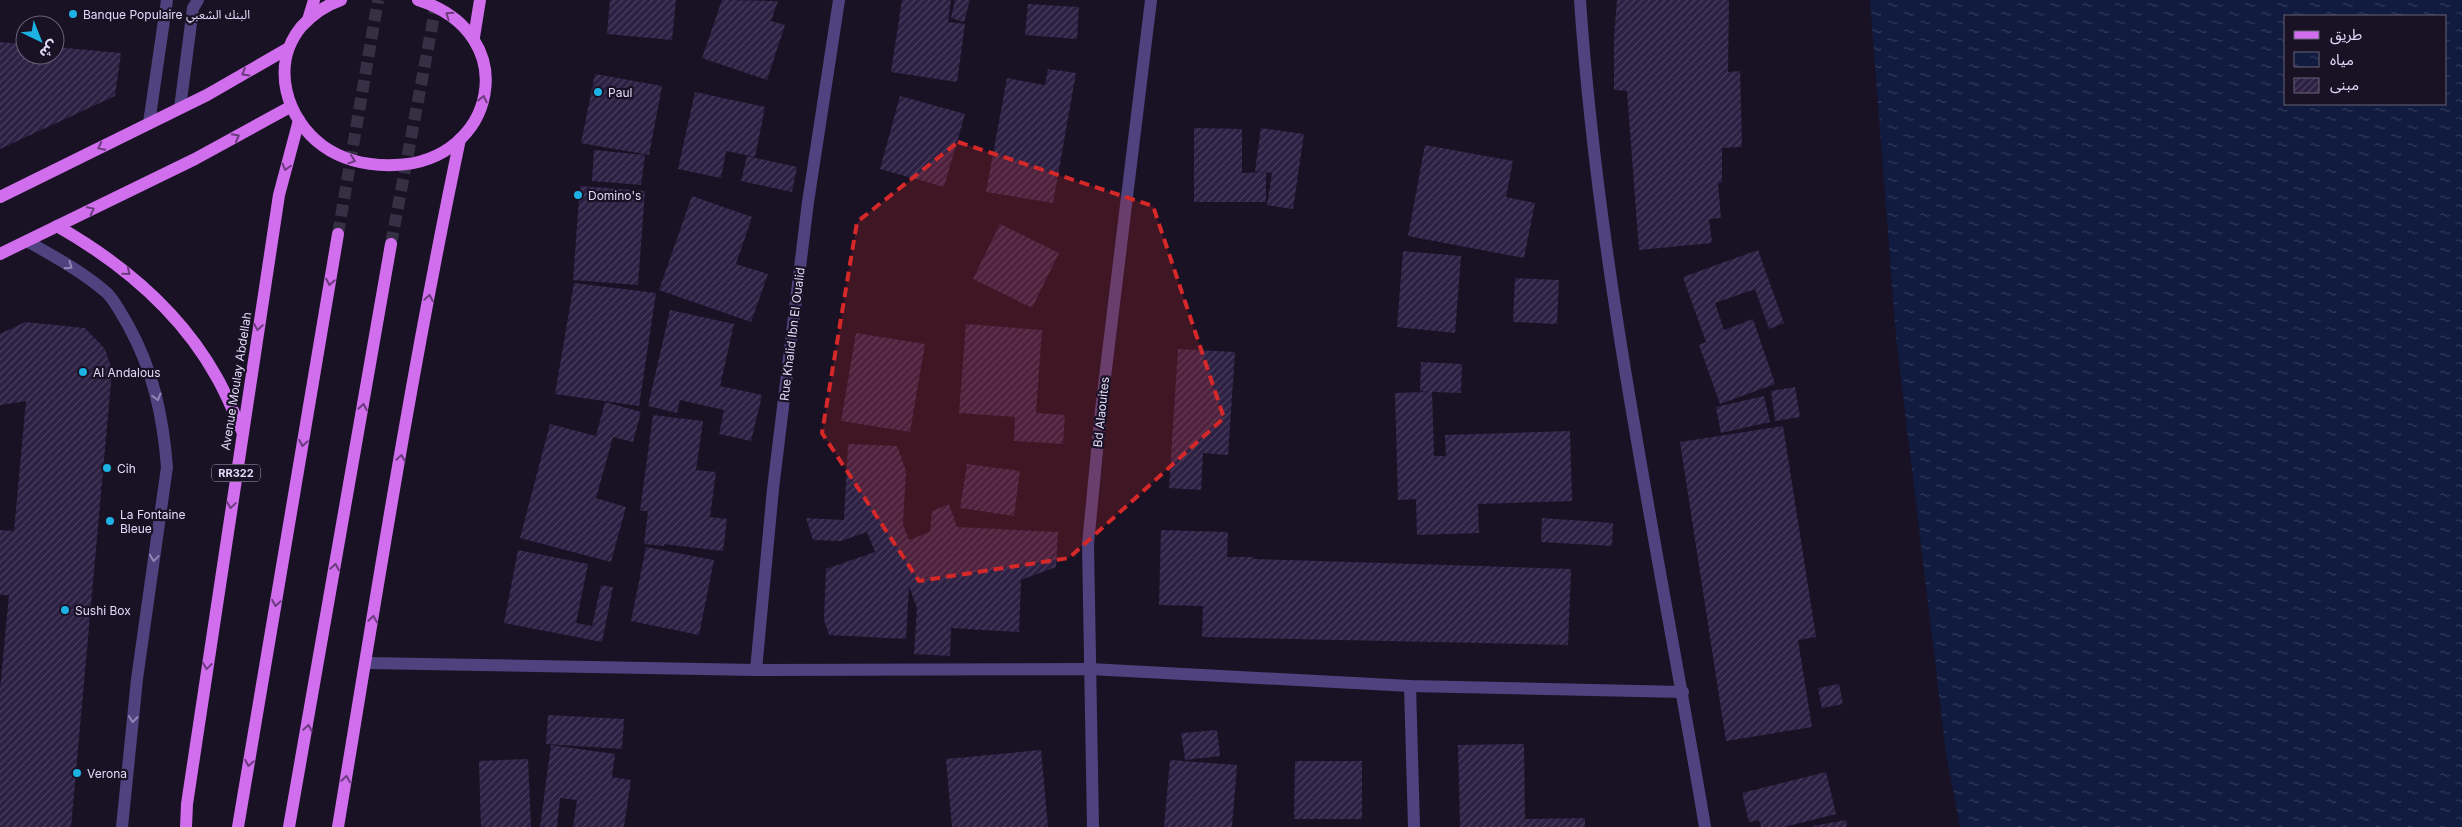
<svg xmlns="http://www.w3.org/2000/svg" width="2462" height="827" font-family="Inter,'Noto Sans Arabic',sans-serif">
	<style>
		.water { fill: url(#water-ripples); fill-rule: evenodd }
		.building { fill: url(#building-hatch) }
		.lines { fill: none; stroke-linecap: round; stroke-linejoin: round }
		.major-tunnel { stroke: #363044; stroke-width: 12; stroke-dasharray: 12 6; stroke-linecap: butt }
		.minor { stroke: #4e437e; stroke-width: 12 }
		.major { stroke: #d16eed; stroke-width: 12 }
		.oneway { stroke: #6b3b7e }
		.oneway2 { stroke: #9187b6 }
		.marked { fill: #d62828; fill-opacity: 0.2; stroke: #d62828; stroke-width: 4; stroke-dasharray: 10 6; stroke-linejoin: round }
		.poi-dot { fill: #1db2e3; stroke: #181224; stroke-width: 2 }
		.labels { text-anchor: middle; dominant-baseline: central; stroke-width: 4.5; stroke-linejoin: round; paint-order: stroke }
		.shield { fill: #181224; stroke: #a69eba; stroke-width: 1 }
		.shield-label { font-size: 11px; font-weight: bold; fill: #e3dafa }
		.poi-label { font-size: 12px; fill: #e3dafa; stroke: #181224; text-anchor: start }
		.street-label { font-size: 12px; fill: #e3dafa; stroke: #181224 }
	</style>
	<defs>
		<pattern id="water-ripples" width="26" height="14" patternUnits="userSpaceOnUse" patternTransform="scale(1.25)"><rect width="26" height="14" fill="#111a3f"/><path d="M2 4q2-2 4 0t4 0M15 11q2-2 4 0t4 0" fill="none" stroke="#343b5c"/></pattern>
		<pattern id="building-hatch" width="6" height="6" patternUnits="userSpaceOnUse" patternTransform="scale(1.25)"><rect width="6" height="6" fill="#2d2043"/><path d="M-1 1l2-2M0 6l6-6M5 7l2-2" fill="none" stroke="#4b405f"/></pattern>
	</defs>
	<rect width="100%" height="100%" fill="#181224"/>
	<path class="water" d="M1870,0h592v827h-502l-14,-74 -50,-416zM2286,16h160v88h-160z"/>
	<g class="building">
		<path d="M610,0h66l-4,40 -65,-6z"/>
		<path d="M722,0l56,1 -7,20 14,4 -18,55 -65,-22z"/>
		<path d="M902,0h49l-3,22 17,2 -8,58 -66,-10z"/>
		<path d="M955,0h15l-6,22 -13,-4z"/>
		<path d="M1617,0h112l-1,72 12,-1 2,76 -20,1v34l-4,1 3,35 -12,1 3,24 -73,7 -12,-159 -13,-1v-53z"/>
		<path d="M1028,4l51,3 -2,32 -52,-4z"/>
		<path d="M0,42l25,2v11h30v-8l66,6 -6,43 -115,53z"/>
		<path d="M1048,69l28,4 -23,130 -67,-11 21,-114 38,7z"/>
		<path d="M595,74l67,12 -13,69 -68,-12z"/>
		<path d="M695,92l70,15 -10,50 -29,-6 -5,27 -43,-9z"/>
		<path d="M900,96l65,18 -21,73 -64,-18z"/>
		<path d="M1194,128l48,1v44l24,-1v30h-72z"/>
		<path d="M1261,128l43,6 -11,75 -26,-4 5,-32 -17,-2z"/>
		<path d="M1425,145l88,16 -7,36 29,6 -11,55 -116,-22z"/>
		<path d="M594,150l51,5 -4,30 -49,-4z"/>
		<path d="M747,156l50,11 -5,25 -51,-11z"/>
		<path d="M580,186l65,5 -7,94 -65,-5z"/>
		<path d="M692,196l60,21 -16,47 32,10 -17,48 -92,-32z"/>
		<path d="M1000,224l59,29 -27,55 -59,-29z"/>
		<path d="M1758,250l26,73 -15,6 -14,-40 -40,14 9,27 29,-11 22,65 -55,20 -21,-59 7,-3 -23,-65z"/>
		<path d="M1403,251l58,5 -6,77 -58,-6z"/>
		<path d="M1515,278l44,2 -2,44 -44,-2z"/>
		<path d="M574,283l82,10 -17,113 -84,-12z"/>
		<path d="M670,310l64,14 -14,62 42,9 -11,46 -32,-7 5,-24 -44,-10 -3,13 -29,-7z"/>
		<path d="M25,322l60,6 20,21 7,22 -41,456h-71v-137l9,-95h-9v-65l14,1 12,-130 -26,4v-71z"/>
		<path d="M966,324l76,6 -6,83 29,2 -2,29 -49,-3 1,-24 -56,-4z"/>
		<path d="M856,333l69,11 -15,88 -69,-11z"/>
		<path d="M1178,349l57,3 -7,103 -25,-2 -2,37 -32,-2z"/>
		<path d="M1421,362l41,2 -1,29 -29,-1 2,64h12l-1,-21 125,-4 2,70 -94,3 1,29 -62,2 -1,-36 -18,1 -3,-107 35,-1 -10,-1z"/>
		<path d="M1795,387l5,30 -25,4 -4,-30z"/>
		<path d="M1764,396l6,26 -49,11 -5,-26z"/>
		<path d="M605,402l36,10 -8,30 -20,-5 -17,61 30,9 -15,55 -91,-24 30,-114 46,12z"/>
		<path d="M653,415l50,6 -7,49 20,2 -6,45 17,2 -4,32 -59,-7v2l-20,-2 4,-33h-8z"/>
		<path d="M1783,426l33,211 -18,3 14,87 -86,14 -46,-299z"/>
		<path d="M848,444l49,2 9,25 -3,53 6,16 21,-8 2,-21 17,-7 8,23 101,5 -2,35 -35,13 -2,52 -68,-4 -1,28 -36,-2 3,-46 -8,-22 -3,53 -77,-4 -5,-15 2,-51 49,-17 -8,-20 -26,9 -28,-1 -7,-22 38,2z"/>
		<path d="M967,464l53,7 -6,45 -54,-8z"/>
		<path d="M1542,518l71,5 -1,23 -71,-4z"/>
		<path d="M1161,530l67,2 -1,25h27v2l317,10 -3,76 -366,-8 1,-31 -44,-1z"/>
		<path d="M646,547l68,13 -15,75 -68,-14z"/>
		<path d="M518,550l70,14 -12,59 16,3 9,-41 12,2 -11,55 -98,-19z"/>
		<path d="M1839,684l4,20 -21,4 -4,-20z"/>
		<path d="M548,715l76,4 -2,30 -76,-5z"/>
		<path d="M1217,730l3,26 -35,4 -4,-27z"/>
		<path d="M1524,744l1,75 60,-1v9h-125l-2,-82z"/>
		<path d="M551,745l64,9 -3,23 19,3 -7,47h-51l4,-27 -17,-2 -3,29h-17z"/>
		<path d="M1041,750l7,77h-96l-6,-68z"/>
		<path d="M528,759l3,68h-50l-2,-66z"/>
		<path d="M1170,760l67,5 -5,62h-68z"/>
		<path d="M1295,761h67v58h-68z"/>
		<path d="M1826,772l10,42 -52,13h-23l-2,-7 -10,2 -7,-29z"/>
		<path d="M1846,820l1,7h-33l-1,-1z"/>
	</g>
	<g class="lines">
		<g class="major-tunnel">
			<path d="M338,234l40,-234"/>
			<path d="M391,244l46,-244"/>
		</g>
		<g class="minor">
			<path d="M1580,0c19,278 79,552 125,827"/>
			<path d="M180,108l13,-100 5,-8"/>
			<path d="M149,123l18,-123"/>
			<path d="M27,241c28,16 56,31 80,52 8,8 15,22 21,32 25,45 35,91 39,142l-30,212 -15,148"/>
			<path d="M366,663l390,7 334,-1 320,17 273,6"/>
			<path d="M756,670l17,-181 35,-287 31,-202"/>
			<path d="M1410,686l4,141"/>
			<path d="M1093,827l-5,-283 13,-134 50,-410"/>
		</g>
		<g class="major">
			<path d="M341,0c-15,5 -29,15 -40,27 -31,38 -15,92 22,119 21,15 47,20 72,19 101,-3 130,-131 23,-165"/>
			<path d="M308,20l6,-20"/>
			<path d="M474,37l6,-37"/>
			<path d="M0,197l207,-102 80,-46"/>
			<path d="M57,226c65,37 122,84 159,150 10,17 18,37 26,55"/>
			<path d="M0,254l195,-95 95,-52"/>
			<path d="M186,827l1,-23 92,-609 20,-75"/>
			<path d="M238,827l100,-593"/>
			<path d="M289,827l102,-583"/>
			<path d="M338,827c38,-230 74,-460 122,-688"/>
		</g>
	</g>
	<defs><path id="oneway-chevron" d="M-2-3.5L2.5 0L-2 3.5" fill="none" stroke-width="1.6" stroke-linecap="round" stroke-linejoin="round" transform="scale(1.25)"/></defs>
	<g class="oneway">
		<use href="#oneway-chevron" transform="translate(449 15) rotate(-146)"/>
		<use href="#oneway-chevron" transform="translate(245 73) rotate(149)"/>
		<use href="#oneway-chevron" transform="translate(483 99) rotate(-77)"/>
		<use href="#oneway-chevron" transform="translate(236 137) rotate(-28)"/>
		<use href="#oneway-chevron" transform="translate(101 147) rotate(154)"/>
		<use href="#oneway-chevron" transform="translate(352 160) rotate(18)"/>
		<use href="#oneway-chevron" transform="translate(286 167) rotate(105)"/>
		<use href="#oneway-chevron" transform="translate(91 210) rotate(-26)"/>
		<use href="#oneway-chevron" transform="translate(127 272) rotate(39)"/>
		<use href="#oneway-chevron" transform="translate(330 282) rotate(100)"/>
		<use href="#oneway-chevron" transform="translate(429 298) rotate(-80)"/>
		<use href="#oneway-chevron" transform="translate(258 327) rotate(99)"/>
		<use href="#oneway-chevron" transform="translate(363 407) rotate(-80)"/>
		<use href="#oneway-chevron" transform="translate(303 443) rotate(100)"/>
		<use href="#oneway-chevron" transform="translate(401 458) rotate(-80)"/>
		<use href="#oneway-chevron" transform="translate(231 505) rotate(98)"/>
		<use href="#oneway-chevron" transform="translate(335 567) rotate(-80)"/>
		<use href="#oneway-chevron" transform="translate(276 603) rotate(100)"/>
		<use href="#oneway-chevron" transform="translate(373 619) rotate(-81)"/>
		<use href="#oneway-chevron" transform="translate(207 666) rotate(98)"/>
		<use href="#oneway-chevron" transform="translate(308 728) rotate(-80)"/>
		<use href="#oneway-chevron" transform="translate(249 763) rotate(100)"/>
		<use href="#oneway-chevron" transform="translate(346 779) rotate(-81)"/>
	</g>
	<g class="oneway2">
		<use href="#oneway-chevron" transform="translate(69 266) rotate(35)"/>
		<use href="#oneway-chevron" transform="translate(157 397) rotate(75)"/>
		<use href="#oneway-chevron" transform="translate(154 558) rotate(98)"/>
		<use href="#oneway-chevron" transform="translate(133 719) rotate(96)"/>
	</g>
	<path class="marked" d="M958,142l195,64 71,212 -155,140 -150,23 -97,-148 35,-211z"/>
	<g class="poi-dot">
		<circle cx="73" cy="14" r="5"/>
		<circle cx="598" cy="92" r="5"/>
		<circle cx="578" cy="195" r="5"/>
		<circle cx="83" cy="372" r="5"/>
		<circle cx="107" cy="468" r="5"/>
		<circle cx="110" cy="521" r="5"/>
		<circle cx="65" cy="610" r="5"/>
		<circle cx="77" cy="773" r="5"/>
	</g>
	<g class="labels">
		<rect class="shield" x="212" y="464.5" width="48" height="17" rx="4"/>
		<g class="shield-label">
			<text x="236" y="473">RR322</text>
		</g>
		<g class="poi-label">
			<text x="83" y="14">Banque Populaire البنك الشعبي</text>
			<text x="608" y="92">Paul</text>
			<text x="588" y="195">Domino's</text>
			<text x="93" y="372">Al Andalous</text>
			<text x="117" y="468">Cih</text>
			<text x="120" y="514">La Fontaine<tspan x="120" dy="14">Bleue</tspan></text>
			<text x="75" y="610">Sushi Box</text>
			<text x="87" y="773">Verona</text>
		</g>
		<g class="street-label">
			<text transform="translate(792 334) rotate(-83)">Rue Khalid Ibn El Oualid</text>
			<text transform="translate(236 381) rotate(-81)">Avenue Moulay Abdellah</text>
			<text transform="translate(1101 412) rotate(-84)">Bd Alaouites</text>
		</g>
	</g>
	<rect x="2284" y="15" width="162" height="90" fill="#181224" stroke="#69627a"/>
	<rect x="2294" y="31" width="25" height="8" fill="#d16eed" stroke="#69627a"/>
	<text x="2330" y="40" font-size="15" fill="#e3dafa">طريق</text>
	<rect x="2294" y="52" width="25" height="15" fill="url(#water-ripples)" stroke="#69627a"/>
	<text x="2330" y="65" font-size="15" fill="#e3dafa">مياه</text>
	<rect x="2294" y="78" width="25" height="15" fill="url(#building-hatch)" stroke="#69627a"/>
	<text x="2330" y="90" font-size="15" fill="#e3dafa">مبنى</text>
	<g transform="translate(40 40) rotate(137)"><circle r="24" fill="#181224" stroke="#69627a"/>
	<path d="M0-4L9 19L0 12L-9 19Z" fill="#1db2e3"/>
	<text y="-8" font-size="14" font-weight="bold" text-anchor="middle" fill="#e3dafa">ش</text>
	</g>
</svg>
